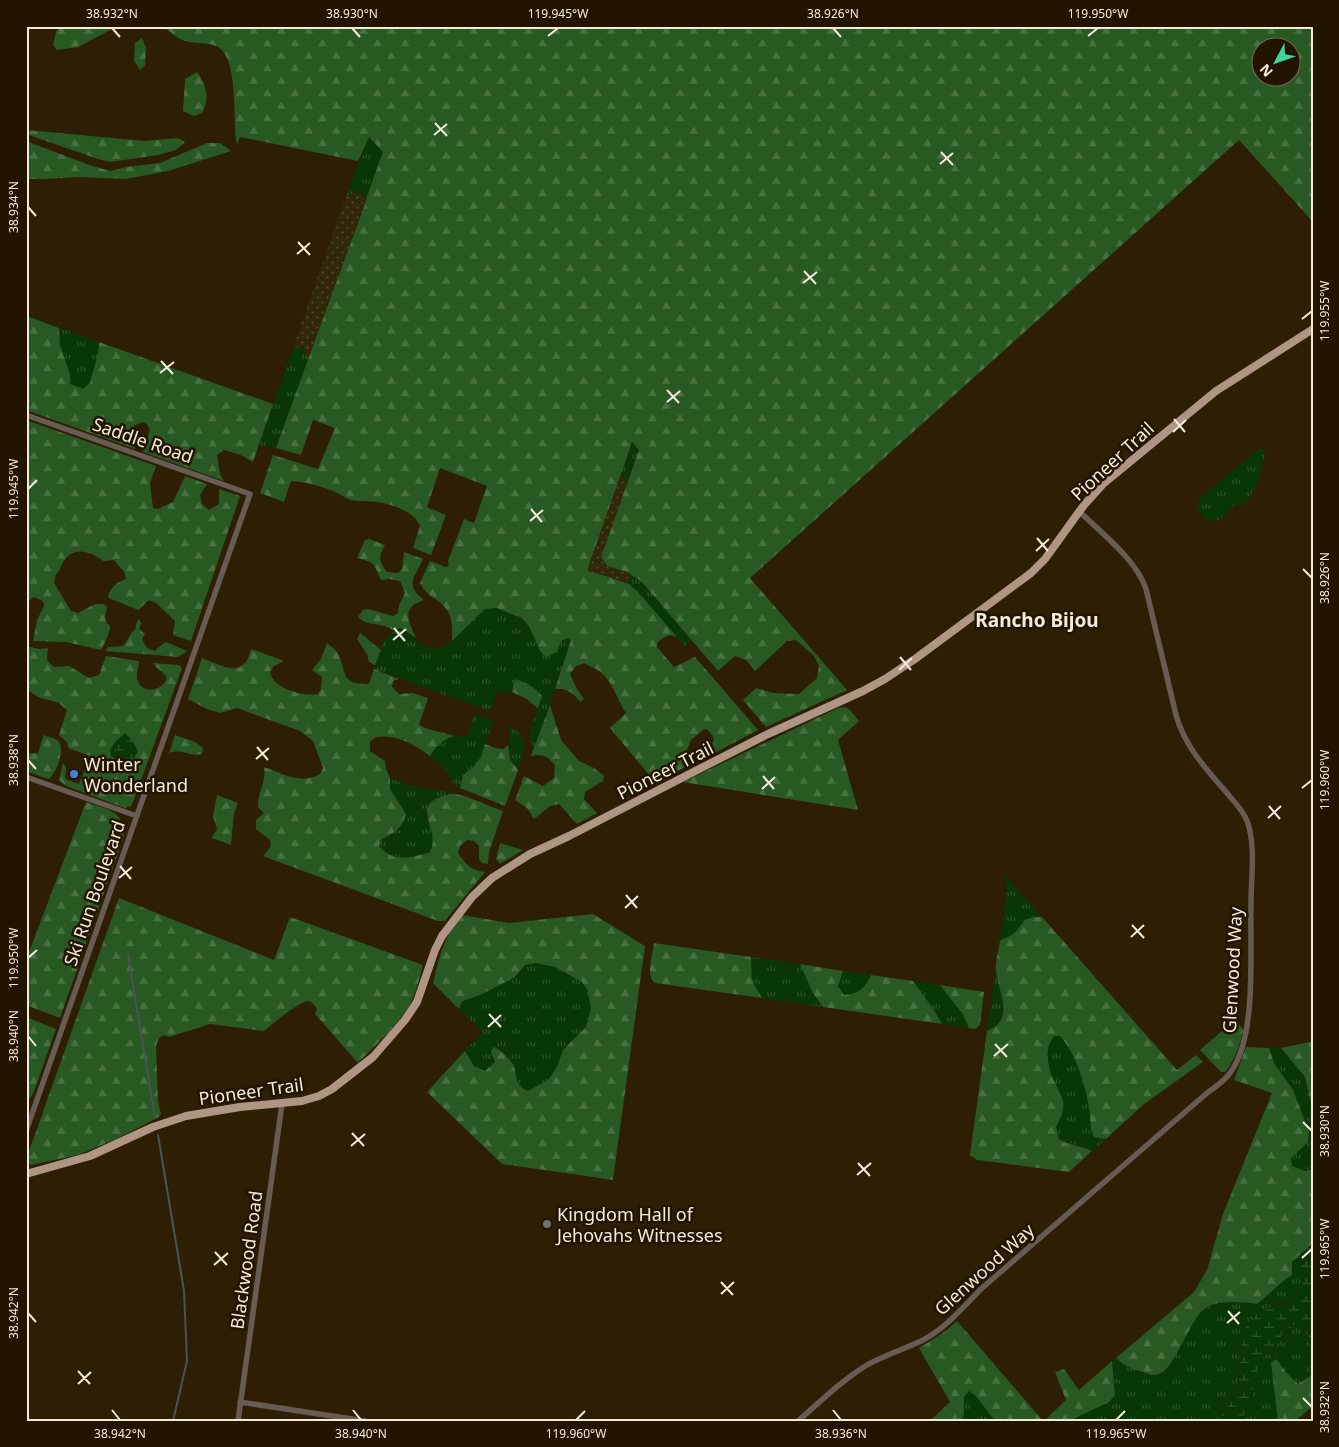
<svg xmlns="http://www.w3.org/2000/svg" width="1339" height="1447" font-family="'Noto Sans',sans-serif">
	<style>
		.grass { fill: url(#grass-tufts) }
		.forest { fill: url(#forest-firs); fill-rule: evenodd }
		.wetland { fill: url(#wetland-marsh) }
		.sand { fill: url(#sand-dots) }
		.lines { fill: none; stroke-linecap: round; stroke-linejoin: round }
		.stream { stroke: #4a5255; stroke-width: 2 }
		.minor { stroke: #685b53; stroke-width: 5.5 }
		.major { stroke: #af9684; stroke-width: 8 }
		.ticks { fill: none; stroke: #f5ebdc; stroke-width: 2 }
		.shop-dot { fill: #3f7fe0; stroke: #231400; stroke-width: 2 }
		.worship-dot { fill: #6b7280; stroke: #231400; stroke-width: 2 }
		.labels { text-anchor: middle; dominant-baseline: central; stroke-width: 5; stroke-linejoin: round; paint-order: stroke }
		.street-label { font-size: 18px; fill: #f5ebdc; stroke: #231400 }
		.poi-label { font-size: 18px; fill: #f5ebdc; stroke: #231400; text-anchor: start }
		.neighbourhood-label { font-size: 19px; font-weight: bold; fill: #f5ebdc; stroke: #231400 }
		.neatline { fill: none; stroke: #f5ebdc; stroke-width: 2 }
		.ticks-label { font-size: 12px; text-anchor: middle; fill: #f5ebdc }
	</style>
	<defs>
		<pattern id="grass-tufts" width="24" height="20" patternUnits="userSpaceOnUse" patternTransform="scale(1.25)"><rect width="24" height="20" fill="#093605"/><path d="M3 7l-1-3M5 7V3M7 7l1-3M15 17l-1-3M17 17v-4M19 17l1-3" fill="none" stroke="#2d5329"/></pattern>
		<pattern id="forest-firs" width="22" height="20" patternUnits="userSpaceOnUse" patternTransform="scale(1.25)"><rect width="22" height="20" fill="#285922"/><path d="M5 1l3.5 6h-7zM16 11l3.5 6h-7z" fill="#487142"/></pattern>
		<pattern id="wetland-marsh" width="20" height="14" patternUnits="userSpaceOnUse" patternTransform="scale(1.25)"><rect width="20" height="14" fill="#093605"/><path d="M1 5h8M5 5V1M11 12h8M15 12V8" fill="none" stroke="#2d5329"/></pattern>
		<pattern id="sand-dots" width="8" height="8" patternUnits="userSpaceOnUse" patternTransform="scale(1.25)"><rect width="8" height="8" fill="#302806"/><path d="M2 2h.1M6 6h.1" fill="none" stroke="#4f472a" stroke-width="1.8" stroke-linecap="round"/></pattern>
	</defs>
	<rect width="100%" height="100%" fill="#2d1e04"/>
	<g class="grass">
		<path d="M369,137l14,15 -16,47 -9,-8 -12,5z"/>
		<path d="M35,319l64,23v15l-5,9 -4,17 -7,6 -14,-5z"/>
		<path d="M302,347l6,12 -32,89 -17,-3 34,-97z"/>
		<path d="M632,442l7,7 -12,33 -6,-8z"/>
		<path d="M1263,449l2,3c-3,20 -8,38 -22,54l-8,-2 -17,17 -12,-1 -8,-10v-9l3,-4 56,-47z"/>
		<path d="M627,572l14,9 50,59 -6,6 -47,-54 -13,-9 5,-3z"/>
		<path d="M498,607c25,12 33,16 42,44l17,1 4,-11 7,-3 3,2 -27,81 -11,29 -4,-17 13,-37 -28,-16 -2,12 -5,1 -9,-3 -8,21 -76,-27 -7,-4 -33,-11c6,-16 8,-37 27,-41 8,5 14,12 22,17 26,17 45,-30 63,-36 3,-1 8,-1 12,-2z"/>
		<path d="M474,714l19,7 -12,36 -8,10 -10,8 -3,13 -5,-3 -10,-16 -15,-13c10,-18 17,-20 37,-20z"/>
		<path d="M509,726c22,11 15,25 9,44 -15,-21 -6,-23 -9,-44z"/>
		<path d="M390,778l18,7 46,8c-56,15 -7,33 -25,60 -23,4 -32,12 -50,-7l3,-7 11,-5 7,-31 -10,-14z"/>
		<path d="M1003,873l39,44h-9l-9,3c-6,11 -11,16 -24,20l7,-48v-8z"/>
		<path d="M751,957l49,7 13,29 10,14 -61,-9 -10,-17z"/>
		<path d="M536,963l19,4 27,15 6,9 3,17 -5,19 -23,23 -6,17 -8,12 -21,12c-16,-7 -9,-16 -16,-28 -4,-7 -11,-13 -19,-16l-2,5 4,10 -10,10 -11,-6 -9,-15 18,-19 -25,-24 5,-7 17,-6 34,-17 11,-13z"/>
		<path d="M996,969c4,22 18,51 -9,62z"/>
		<path d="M843,971l28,4 -5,10 -11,10h-11l-6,-9z"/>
		<path d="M913,981l27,4 22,28 7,15 -27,-4 -8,-14z"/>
		<path d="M1054,1036h6c17,19 25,46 29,71 2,11 0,20 5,30l12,2 -14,12 -33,-12 -3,-12c4,-8 9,-16 7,-26 -1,-4 -4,-9 -6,-14 -8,-16 -15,-36 -3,-51z"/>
		<path d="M1269,1048h12l24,29 8,34v59l-8,1 -14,-5v-9l17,-15 -15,-52 -19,-27z"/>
		<path d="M1293,1268l7,2 4,5 -3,15 -7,9 -29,10 -25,40 -2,37 -9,20 -12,15h-148l40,-19 6,-7 -3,-34 4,-3c9,8 15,11 27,14 3,1 8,3 11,3 21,1 34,-58 53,-68 13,-7 35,-5 50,-3 12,-9 22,-21 35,-29z"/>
		<path d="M1295,1324c19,17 18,25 18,50l-15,10 -12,-12 -10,-13 -5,4 7,58 -38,-1 11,-15 4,-25 7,-21 13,-11 7,-14z"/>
		<path d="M969,1391l7,5 19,25h-34l3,-7v-17z"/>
	</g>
	<g class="forest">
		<path d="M61,26h57l-40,21 -21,3 -4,-5 3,-13z"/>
		<path d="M163,26h1150v196l-74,-82 -489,438 97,112 -81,37 -23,-27 13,-12 17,5 26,1 18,-16 2,-12 -5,-10 -18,-16 -9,1 -32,30 -9,-11 -11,-4 -17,15 -77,-90 -14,-9 -20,-6 -6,-9 38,-107 -7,-8 -44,128 41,14 9,8 39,45c-9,-3 -13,0 -19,5l-1,5 17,20 21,-10 63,73 -53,28 -13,-4 4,-4 9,-1 7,-4 2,-7 -6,-8 -4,-1 -13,11 -5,13 5,8h7l-43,21 -45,-54 16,-15c-9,-13 -13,-32 -27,-42 -4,-3 -10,-5 -15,-8l-8,3 -6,8 7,15 7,10 -4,3c-7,-9 -13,-14 -25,-13l16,-49 -3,-2 -7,3 -4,11 -11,5 -6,-6 -10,-23 -8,-10 -25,-10 -12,1 -33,32c1,-20 0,-31 -18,-43 -6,-4 -11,-8 -14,-15l10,-22 16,6 3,-2 -1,-4 16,-42 10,4 13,-37 -47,-18 -13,39 19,8 -15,40 -18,-7 7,-22c-6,-15 -27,-21 -42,-24 -9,-1 -18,0 -27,-2 -6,-2 -12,-7 -18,-9 -12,-5 -28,-9 -42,-10l-7,21 -24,-9 13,-38 45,14 17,-41 -22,-8 -12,35 -25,-7 107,-296 -14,-15 -11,24 -118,-24 -3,7c-5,-22 3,-88 -21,-98 -10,-4 -21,-2 -31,-5 -7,-2 -16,-10 -22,-15zM1262,48h30v30h-30z"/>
		<path d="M142,38l4,10 -1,17 -5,5 -6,-9 1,-18z"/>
		<path d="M197,72c10,14 13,26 5,41l-8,3 -11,-5 2,-32z"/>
		<path d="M26,130l119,11 33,-3 7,4 -9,8 -18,5 -48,7 -12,-3 -72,-25z"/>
		<path d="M26,141l66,25 19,5 15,-4 34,-4 47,-20h13l11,8 -63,20 -43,8 -46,-2 -33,2h-20z"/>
		<path d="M26,316l33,12 1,17 10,29v10l13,5 7,-6c3,-15 9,-26 9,-41l174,62 -20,58 -12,-7 -17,-5 -7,5 3,19 4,7 -81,-29 7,-22 -3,-6 -4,-2 -9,4 -4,9 4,5 1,9 -109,-39z"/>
		<path d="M26,420l130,46 -6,17 3,25 5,1 15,-7 12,-26 22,8 -7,11 2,9 7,6 10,-6v-15l21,7 -49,145 -18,-6 2,-14 -19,-18 -7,-3 -11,10 -29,-12 -1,-2c3,-9 9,-14 18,-17l-2,-7 -10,-12 -11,1c-13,-10 -31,-16 -41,3 -2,4 -2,7 -6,10l-2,9 17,28 7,2 17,-9h9l3,3 -2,11 2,6 3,1c0,8 -5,18 -9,25l-35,-8 -33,-1 4,-21 7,-14 -1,-5 -9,-4 -5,4 -3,5z"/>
		<path d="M369,539l16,6c-7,11 -6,17 2,27l11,1 4,-4 2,-17 19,7c-8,19 -19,25 1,41 -24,7 -15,22 -8,38l-15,-10 -8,2c-11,-8 -25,-3 -35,-13l5,-7 5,-1 25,7 5,-3 1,-8 6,-12 -5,-12 -11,-2 -8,1c-8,-17 -5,-17 -24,-22l8,-18z"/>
		<path d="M139,619l2,4 -2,6 6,5 -3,5 5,9 7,3 12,-9 21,9 -9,6 -72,-6 2,-4 15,-1c5,-5 6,-12 12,-16l2,-9z"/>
		<path d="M360,633l21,17 -6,15 -6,-3 -2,-8 -10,-15z"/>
		<path d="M327,643c2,2 7,5 9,8 12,17 1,34 33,33l5,-15 25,10 -6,2 -1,6 7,7 13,-1 16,5 -9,27c11,6 23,7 35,11 -12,4 -17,9 -24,20 -16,-12 -34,-22 -54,-19l-6,5v9l15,10 1,8 4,9v11l16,25c-3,13 -12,20 -24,25l-3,7c17,18 28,11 50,7 9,-13 -1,-26 -2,-41 -1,-5 2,-9 7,-12 6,-3 16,-7 22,-6 16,3 32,12 47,17l-14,41 -1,12 -6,-1 -3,-4v-13l-5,-5 -7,-1 -7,6 -2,7c7,10 13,18 27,19l-40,49h-7l-175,-65 8,-10 -1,-6 -14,-11v-9l8,-7 -6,-6c-1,-14 9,-25 6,-40 20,7 36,18 56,7l3,-6 -10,-27 -13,-10 -63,-23 -17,5 -13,-4 -19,-10 14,-41c21,8 42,22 49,-9l33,12 -10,5 -4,6c3,17 34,25 48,22l3,-5 1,-12 -10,-7 9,-11z"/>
		<path d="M26,646l13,3 9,-1 -1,12 7,7 15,-1 20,12 10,-3 7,-19 33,5c0,5 -3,12 -2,17 3,17 25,14 30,0 -4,-7 -10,-9 -14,-15l26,2 3,3 -49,134 -2,4 -6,2 -59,-22 -7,-6 4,-17 3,5 -1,9 2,3 12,4 11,-28 -22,-8 -1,-6 -8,-7 8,-25 -8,-7 -21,-6 -12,-8z"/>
		<path d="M514,680c12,1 20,7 28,16l-4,12 -13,-10 -13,-6z"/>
		<path d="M550,705l11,35 18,21 15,7 10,8 -1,5 -18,11 -1,7 13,14 -20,11 -18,-20 -9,2 -16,13 -7,-11 -12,-8 9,-24 19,10 11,-8 1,-13c-8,-9 -12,-12 -24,-9z"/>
		<path d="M845,707l5,3 9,11 -21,19 20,70 -175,-28 155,-74z"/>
		<path d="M44,735c4,2 12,3 15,7 6,7 -3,34 -11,37l-22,-8v-17l12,-1z"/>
		<path d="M175,735l20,7 8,6 -1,6c-14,3 -19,-6 -33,-1z"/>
		<path d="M485,744l10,4 8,1 5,-4 2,14 8,11 -13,36 -45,-18 3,-13 10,-8 8,-10z"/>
		<path d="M217,795l21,8 -4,11 -3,31 -19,-7 5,-9 -4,-13z"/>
		<path d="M86,802c22,8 37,7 38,34l-64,182 -34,-13v-45z"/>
		<path d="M500,843l23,7 -23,14 -4,-5z"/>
		<path d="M119,898l155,62 16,-43 133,48c-4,14 -7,29 -14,41 -13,22 -34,39 -51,57l-43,-49 2,-5c-2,-4 -5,-7 -9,-8 -8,0 -37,24 -44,30l-54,-7 -41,13 -5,-2 -5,3 -3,8 2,55 3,13 -2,3 -43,22 -38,16 -47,10 -5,-5 2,-6z"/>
		<path d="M593,914l52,32 -32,234 -111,-16 -75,-72 38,-41 9,15 11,5 10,-9 -4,-10 2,-5c8,3 14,9 19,16 7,11 0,21 16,28l21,-12 8,-12 6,-17 23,-23 5,-19 -3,-17 -6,-9 -27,-15 -19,-4 -11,2 -11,13 -34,17 -17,6 -5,7 -25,-25c7,-27 10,-45 29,-68l47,8z"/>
		<path d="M1033,917h9l135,153 19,-15 7,7 -59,42 -38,35 -12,-2c-5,-10 -3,-19 -5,-30 -4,-24 -13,-53 -29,-71h-6c-12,15 -5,35 3,51 2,5 5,10 6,14 2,10 -3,18 -7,26l3,12c10,6 22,7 33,12l-23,21 -92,-12 -7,-5 17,-124c28,-11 12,-38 9,-60 -1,-9 3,-22 4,-31 13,-4 18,-9 24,-20z"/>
		<path d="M654,943l97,14 1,24 10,17 -107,-15c-10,-7 -2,-29 -1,-40z"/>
		<path d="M800,964l43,7 -5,15 6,9c15,-1 21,-7 27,-20l42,6 21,29 8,14 -119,-17 -10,-14z"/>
		<path d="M940,985l44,7 -4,32c-3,6 -5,5 -11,4l-7,-15z"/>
		<path d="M26,1017l30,12 -23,65 -3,4 -3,1z"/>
		<path d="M1236,1019l7,11c-3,15 -8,30 -18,42h-4l-21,-22z"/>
		<path d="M1310,1042h3v69l-8,-34 -24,-29z"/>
		<path d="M1246,1047l23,1 5,15 19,27 16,42 -1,10 -17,16 1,8 13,5 8,-1v73l-21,19v13c-13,8 -23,20 -35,29 -15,-2 -37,-4 -50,3 -19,11 -32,69 -53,68 -3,0 -8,-2 -11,-3 -12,-3 -18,-6 -27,-14l78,-66 13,-22 16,-56 49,-121 -38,-13z"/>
		<path d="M957,1321l86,100h-48l-19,-25 -7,-5 -5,6v17l-3,7h-31l20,-19 -31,-54 24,-15z"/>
		<path d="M1276,1359l10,13 12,12 15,-10v32l-18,15h-17l-7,-58z"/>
		<path d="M1112,1361l3,34 -6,7 -40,19h-25l22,-21 -11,-28 9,-3 15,21z"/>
	</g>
	<g class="wetland">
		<path d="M125,733l8,9 5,9 -6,11 -6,6 -15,-12 -1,-6 6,-9z"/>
		<path d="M1313,1243v108l-6,-16 -12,-11 -13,10 -7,14 -13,11 -7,21 -4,25 -11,15 -23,1c9,-11 18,-22 21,-36 4,-19 -1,-39 8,-58 12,-25 46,-16 55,-37 2,-5 2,-11 3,-15l-4,-5 -7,-2 -1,-6z"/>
	</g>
	<g class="sand">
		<path d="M358,191l9,8 -59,160 -6,-12 -9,1 53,-152z"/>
		<path d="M621,474l6,8 -26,75 6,9 20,6 3,8 -5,3 -29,-11 -4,1 -5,-3z"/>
	</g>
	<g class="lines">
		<g class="stream">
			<path d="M128,954l27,164"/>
			<path d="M158,1135l26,156 3,70 -14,60"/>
		</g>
		<g class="minor">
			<path d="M26,415l224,79 -224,637"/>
			<path d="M26,777l111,39"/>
			<path d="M240,1402l125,19"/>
			<path d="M238,1421l44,-317"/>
			<path d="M798,1421c22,-19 44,-41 69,-56 18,-10 38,-16 56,-25 23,-12 40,-33 58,-51l226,-196c17,-12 25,-18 33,-39 15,-40 10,-107 11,-151 0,-24 5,-60 -4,-82 -4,-11 -13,-19 -20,-28 -21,-24 -42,-46 -51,-78l-30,-126c-10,-30 -45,-56 -67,-78"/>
		</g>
		<path class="major" d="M26,1174l64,-18 63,-29 33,-11 54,-9 62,-6 17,-5 13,-7 41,-32 32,-37 12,-18 18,-52 7,-14 30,-39 20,-19 38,-24 39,-18 138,-71 61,-31 95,-43 22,-12 30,-20 116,-86 14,-14 39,-54 19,-21 113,-93 97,-62"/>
	</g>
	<path class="ticks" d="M112,28l8,9M352,28l8,9M833,28l8,9M548,36l10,-8M1088,36l10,-8M435,123l12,13M434,135l13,-11M941,152l12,13M940,164l13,-11M28,207l8,9M298,242l12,13M297,254l13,-11M804,271l12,13M803,283l14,-11M1302,319l10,-8M161,361l12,13M160,373l14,-11M667,390l12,13M667,402l13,-11M1174,419l11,13M1173,432l13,-12M28,489l9,-9M531,509l11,13M530,521l13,-11M1037,538l11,13M1036,551l13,-12M1303,569l9,9M394,628l11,13M393,640l13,-11M900,657l11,13M899,670l13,-12M257,747l11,13M256,759l13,-11M28,760l8,9M763,776l11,13M1302,788l10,-8M762,789l13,-12M1269,806l11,13M1268,818l13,-12M120,866l11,13M119,878l13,-11M626,895l11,13M625,908l13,-12M1132,925l12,13M1131,937l13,-12M28,958l9,-8M489,1014l12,13M488,1027l13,-12M28,1036l8,10M995,1044l12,13M994,1056l14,-12M1303,1122l9,9M352,1133l12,13M351,1146l14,-12M858,1163l12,13M857,1175l14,-12M215,1252l12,13M1302,1258l10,-9M214,1265l14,-12M721,1282l12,13M721,1294l13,-12M1228,1311l11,13M28,1313l8,9M1227,1323l13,-11M78,1371l12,13M78,1384l13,-12M1303,1398l9,9M112,1410l8,10M353,1410l8,10M833,1410l8,10M576,1420l9,-9M1116,1420l9,-9"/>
	<circle class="shop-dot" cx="74" cy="774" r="5"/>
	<circle class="worship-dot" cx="547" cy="1224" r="5"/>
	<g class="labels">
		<g class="street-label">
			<text transform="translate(143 440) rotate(19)">Saddle Road</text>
			<text transform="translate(1112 461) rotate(-43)">Pioneer Trail</text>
			<text transform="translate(665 770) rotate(-27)">Pioneer Trail</text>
			<text transform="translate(94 893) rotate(-71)">Ski Run Boulevard</text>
			<text transform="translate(1232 970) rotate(-87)">Glenwood Way</text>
			<text transform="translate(251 1091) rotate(-8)">Pioneer Trail</text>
			<text transform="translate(246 1260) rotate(-82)">Blackwood Road</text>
			<text transform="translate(984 1269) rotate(-42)">Glenwood Way</text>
		</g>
		<g class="poi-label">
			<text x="84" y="764">Winter<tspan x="84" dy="21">Wonderland</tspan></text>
			<text x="557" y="1214">Kingdom Hall of<tspan x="557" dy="21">Jehovahs Witnesses</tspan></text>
		</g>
		<g class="neighbourhood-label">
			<text x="1037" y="620">Rancho Bijou</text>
		</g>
	</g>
	<rect width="1339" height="1447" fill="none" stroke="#231400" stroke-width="55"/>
	<g transform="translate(1276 62) rotate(229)"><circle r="24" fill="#231400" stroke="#776a58"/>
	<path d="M0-4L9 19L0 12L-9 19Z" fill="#3ed4a3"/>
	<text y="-8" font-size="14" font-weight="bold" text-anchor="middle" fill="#f5ebdc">N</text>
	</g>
	<rect x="28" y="28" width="1284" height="1392" class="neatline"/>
	<g class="ticks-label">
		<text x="112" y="18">38.932°N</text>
		<text x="352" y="18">38.930°N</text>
		<text x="558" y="18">119.945°W</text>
		<text x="833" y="18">38.926°N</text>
		<text x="1098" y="18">119.950°W</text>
		<text transform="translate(14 207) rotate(-90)" y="4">38.934°N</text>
		<text transform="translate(1325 311) rotate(-90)" y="4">119.955°W</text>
		<text transform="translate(14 489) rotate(-90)" y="4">119.945°W</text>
		<text transform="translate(1325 578) rotate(-90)" y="4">38.926°N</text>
		<text transform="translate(14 760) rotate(-90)" y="4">38.938°N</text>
		<text transform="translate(1325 780) rotate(-90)" y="4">119.960°W</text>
		<text transform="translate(14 958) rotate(-90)" y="4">119.950°W</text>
		<text transform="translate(14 1036) rotate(-90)" y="4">38.940°N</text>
		<text transform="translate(1325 1131) rotate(-90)" y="4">38.930°N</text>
		<text transform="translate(1325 1249) rotate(-90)" y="4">119.965°W</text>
		<text transform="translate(14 1313) rotate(-90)" y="4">38.942°N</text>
		<text transform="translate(1325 1407) rotate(-90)" y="4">38.932°N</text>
		<text x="120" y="1438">38.942°N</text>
		<text x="361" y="1438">38.940°N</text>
		<text x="576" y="1438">119.960°W</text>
		<text x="841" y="1438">38.936°N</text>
		<text x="1116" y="1438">119.965°W</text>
	</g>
</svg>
